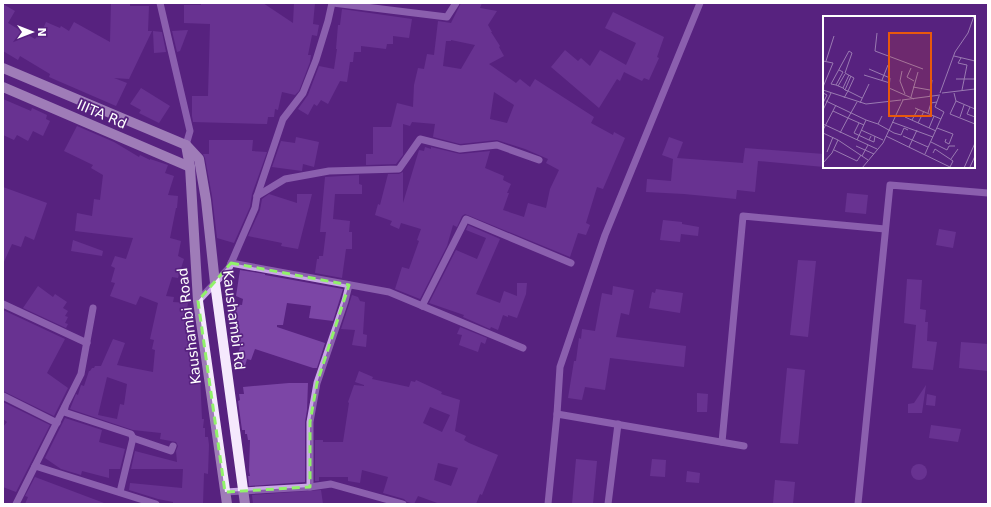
<svg xmlns="http://www.w3.org/2000/svg" width="991" height="507" font-family="'DejaVu Sans',sans-serif">
	<style>
		.building { fill: #7c46a6; fill-rule: evenodd }
		.lines { fill: none; stroke-linecap: round; stroke-linejoin: round }
		.minor { stroke: #caa8e7; stroke-width: 7 }
		.major { stroke: #f5e9fd; stroke-width: 10 }
		.marked { fill: none; stroke: #91f26a; stroke-width: 3; stroke-dasharray: 8 5; stroke-linejoin: round }
		.labels { text-anchor: middle; dominant-baseline: central; stroke-width: 3.5; stroke-linejoin: round; paint-order: stroke }
		.street-label { font-size: 14px; fill: #fff; stroke: #57227f }
		.inset-road { fill: none; stroke: #9a7ab2; stroke-width: 1 }
		.view { fill: #e8590c; fill-opacity: 0.15; stroke: #e8590c; stroke-width: 2 }
		.inset-edge { fill: none; stroke: #fff; stroke-width: 2 }
	</style>
	<rect width="100%" height="100%" fill="#57227f"/>
	<g class="building">
		<path d="M111,3h19v3h19l-1,25h4l-23,48 -15,-1 13,5 -11,23 -67,-29 1,-3 -30,-18 -2,4 -15,-9v-47l12,7 -7,12 27,16 3,-4 2,1 6,-14 14,6 1,-2 8,5 5,-9 36,20z"/>
		<path d="M201,3h62l30,20 1,-20h21l-2,21 6,1 -2,11 -5,-1 -4,20h3l-1,7 -11,29 -4,4 -13,-3 -4,18 -3,-1 -1,8h-6l-1,7 -74,-2 -1,-6v-20h16l2,-72 -26,-1v-18h17z"/>
		<path d="M461,3h21l-2,5 17,3 -9,14 4,7h-1l9,14 -1,1 5,9 -15,8 27,19 4,-4 10,8 5,-8 59,38 -3,6 22,12 1,-3 11,6 -22,51 -6,-2 -11,36 4,2 -4,10 -8,-2 -8,24 -105,-43 -3,2 -5,11 -4,-2 -6,21 -27,53 -25,-10 7,-22 7,2 10,-28 -2,-1 4,-11 -20,-6 -2,6 -9,-4 2,-4 -17,-6 3,-11 2,1 8,-31h11l4,-2v31l16,-53 5,1 1,-4 6,2v-2l29,7 30,-3 -5,17 19,8 -1,4 8,4 -4,9h2l-6,17 21,7 4,-14 18,5 4,-19 9,-19 -13,-7 2,-4 -23,-10 -28,-9 -37,4 -27,-7 2,-13 -23,-2 -2,4 -7,-2v31l-7,9 -30,1v-11h7v-27h18l6,-24 16,4 1,-22 4,-17 6,1 3,-15 7,1 4,-34 13,2zM451,40l24,5 -14,24 -18,-3 3,-25h5zM494,92l20,13 -7,18 -17,-4z"/>
		<path d="M342,9l70,10 -3,19 -16,-2v8h-6l-1,5 -25,-3v6h-7l-1,10h-3l-3,20 -7,-1 -12,23 -7,-4 -4,6 -3,-2 -6,11 -10,-6 10,-14 11,-29 15,3 3,-20h-1l2,-24h2z"/>
		<path d="M613,12l51,25 -7,20 2,1 -10,22 -5,-2 -2,3 -18,-9 -4,9 -3,-2 -18,29 -48,-41 14,-17 13,11 3,-3 9,8 10,-16 26,15 10,-22 -31,-15z"/>
		<path d="M188,30l-8,21 -3,1 -5,-21z"/>
		<path d="M153,31l9,1 4,20 -12,1z"/>
		<path d="M141,88l29,18 -11,17 -20,-10 2,-3 -11,-6z"/>
		<path d="M3,99l28,12 1,-3 15,7 -1,4 4,2 -7,15 -10,-5 -5,10 -11,-6 -3,5 -11,-5z"/>
		<path d="M77,126l37,16 25,15 1,-2 10,5v-1l18,6 -3,8 9,3 -6,19 10,1 -1,12h-1l-6,30 11,3 -3,15 6,3 -6,19 -6,-1 -6,19 8,1 -1,5 15,1 -1,6h4l-2,33h3l-2,25h4v9h6l2,43h2l-1,9h2v9h3l1,8 -1,29 -4,-1 -1,31h-30v-2l-15,-3 -29,-9 1,-7 52,5 1,-19h-52l4,-18 42,11 -1,-11 2,-5 -2,-4 -16,-3 1,-6 -28,-3 -63,-21 6,-15 2,1 3,-10 3,1 5,-15h1l2,-3h2l1,-2h6l12,-27 12,4 -8,22 36,7 2,-22 -3,-1 2,-9 -4,-1 8,-36 -18,-7 -4,9 -26,-9 5,-13 -4,-1 4,-14 -4,-2 4,-10 11,3 7,-21 -58,-7 2,-18 15,3 2,-17 6,1 3,-25 -12,-7 2,-3 -29,-14zM107,377l20,7 -3,21 -4,-1 -3,15 -19,-4z"/>
		<path d="M296,137l23,5 -5,25 -11,-3 -1,7 -30,-4 9,-26 14,2z"/>
		<path d="M669,137l14,5 -6,16 66,5 2,-15 79,6v13l-66,-6 -3,31 -18,-2 -1,9 -52,-5 -38,-2 1,-13 24,2 2,-22 -11,-4z"/>
		<path d="M209,140h44l-1,11 15,1 -15,42 -2,13 -16,36 -17,-5 -5,-42 -7,-38 -2,-4h6z"/>
		<path d="M359,175v9l3,1v9h-27l-2,25 17,2 -1,11h3v17h-6l-4,29 -27,-5 2,-14h2v-3h4l3,-24h-6l5,-55z"/>
		<path d="M3,187l44,16 -13,37 -9,-4 -4,11 -9,-3 -9,20z"/>
		<path d="M847,193l21,2 -2,19 -21,-2z"/>
		<path d="M269,194l28,9v-9h15l-14,55 -17,-3 1,-3 -34,-7 12,-26 2,-11z"/>
		<path d="M663,220l19,2v2l17,3 -1,9 -17,-2 -1,8 -20,-2z"/>
		<path d="M468,225l32,14 -24,55 24,9 4,-12 13,5v-13h10l-1,11 -9,24 -9,-3v2l-5,-2 -5,15 -7,-3 -1,2 -27,-12 1,-2 -35,-12 27,-53 21,9 9,-21 -20,-8z"/>
		<path d="M939,229l17,3 -3,16 -17,-3z"/>
		<path d="M73,240l30,11 -1,5 -31,-5z"/>
		<path d="M798,260l18,1 -8,76 -18,-2z"/>
		<path d="M240,270l25,4v1l78,14 -10,32 -24,-3 2,-12 -24,-3 -4,22h-6v2l48,16 -8,25h-4l-58,-19 -4,11 -4,-1 -3,10 -10,-3 6,-19 -10,-4 -1,-3 6,-18 -7,-2 5,-16 9,1 1,-6 -7,-3z"/>
		<path d="M907,279l15,1 -2,29 6,1 -1,12h3l-1,19 10,1 -4,28 -21,-2 4,-43 -12,-2z"/>
		<path d="M38,286l15,11 2,-3 12,8 -4,6 5,3 -3,5 3,1 -3,6 3,1 -2,4 -43,-20z"/>
		<path d="M613,286l21,4 -5,25 -8,-2 -5,24 70,9 -2,21 -74,-9 -5,32 -20,-3 -3,13 -14,-2 6,-37h2l3,-23 2,1 1,-10 13,2 7,-38 10,2z"/>
		<path d="M656,289l27,4 -3,20 -31,-5 3,-16 3,1z"/>
		<path d="M352,295l6,2 2,4 5,1 -2,32 4,1 -1,12 -14,-2 3,-15 -14,-1z"/>
		<path d="M3,310l62,29 -18,34 21,15 -14,28 -51,-25z"/>
		<path d="M460,327l27,11 -2,6 -4,-2 -3,10 -19,-7 3,-10 -5,-1z"/>
		<path d="M961,342l27,2v27l-29,-3z"/>
		<path d="M787,368l18,2 -7,74 -18,-1z"/>
		<path d="M359,371l14,6 -1,2 37,8 2,-6 4,1 1,-2 26,12 -1,2 19,6 -5,31 11,5 -2,4 5,3 29,12 -16,40 -2,-1 -4,10h-36l-22,-8 -4,8 -7,-2 -3,-3 -21,-6 5,-16 -26,-7 -2,13 -12,-2v-4h-29v4h-4v-41h8v2h20l6,-39 -1,-1 6,-17 10,1v-1l-9,-3zM430,407l20,8 -8,17 -19,-9zM438,463l20,5 -7,18 -17,-6z"/>
		<path d="M289,383h19l-1,27 -2,12v60l-56,4 -1,-10h2l-1,-5 1,-31h-2l-1,-6h-2v-4h-3l-4,-29 2,-1 -1,-6h5l-1,-7z"/>
		<path d="M926,385l-4,28h-14v-9l6,-1z"/>
		<path d="M697,393l11,1 -1,18h-10z"/>
		<path d="M927,394l9,2 -1,10 -9,-1z"/>
		<path d="M3,402l47,23 -34,67 -13,-5v-60l4,-5 -4,-3z"/>
		<path d="M65,418l37,12 -3,12 26,7 -5,20h-11v9l-27,-7 -1,4 -20,-6 -16,-11z"/>
		<path d="M931,425l30,4 -3,13 -29,-4z"/>
		<path d="M576,459l21,2 -4,43h-21z"/>
		<path d="M652,459l14,1 -1,17 -15,-1z"/>
		<circle cx="919" cy="472" r="8"/>
		<path d="M687,471l13,2 -1,10 -13,-1z"/>
		<path d="M35,477l69,26v1h-79l3,-7 -3,-1z"/>
		<path d="M775,480l20,2 -2,22h-20z"/>
		<path d="M321,490l2,14h-70l-1,-9z"/>
	</g>
	<g class="lines">
		<g class="minor">
			<path d="M160,3l30,128 -4,14"/>
			<path d="M333,3l114,14 9,-14"/>
			<path d="M257,196l28,-17 44,-8 70,-2 21,-30 40,10 37,-4 42,15"/>
			<path d="M231,263l158,29 134,56"/>
			<path d="M198,301l31,-33 26,-60 2,-12 26,-77 20,-26 13,-33 12,-39 4,-18"/>
			<path d="M3,304l84,39"/>
			<path d="M422,306l44,-87 105,44"/>
			<path d="M3,396l54,27"/>
			<path d="M65,407l-1,5 67,22 2,4 38,13 2,-5"/>
			<path d="M557,414l3,-47 45,-132 95,-232"/>
			<path d="M722,442l21,-226 142,13"/>
			<path d="M35,466l121,38"/>
			<path d="M310,487v-65l7,-39 28,-82 4,-16"/>
			<path d="M120,492l13,-54"/>
			<path d="M225,492l85,-5 21,-3 72,20"/>
			<path d="M16,504l65,-130 12,-66"/>
			<path d="M548,504l9,-90 187,32"/>
			<path d="M608,504l10,-80"/>
			<path d="M858,504l32,-319 98,8"/>
		</g>
		<g class="major">
			<path d="M3,68l183,77 13,14 7,41 9,83 30,221"/>
			<path d="M3,87l187,80"/>
			<path d="M186,145l4,22 8,134 29,203"/>
		</g>
	</g>
	<path d="M0 0H991V507H0ZM231,263l118,22 -32,98 -7,39v65l-85,5 -27,-191z" fill="#57227f" fill-opacity=".55" fill-rule="evenodd"/>
	<path class="marked" d="M231,263l118,22 -32,98 -7,39v65l-85,5 -27,-191z"/>
	<g class="labels">
		<g class="street-label">
			<text transform="translate(102 114) rotate(23)">IIITA Rd</text>
			<text transform="translate(234 320) rotate(83)">Kaushambi Rd</text>
			<text transform="translate(189 326) rotate(-97)">Kaushambi Road</text>
		</g>
	</g>
	<g transform="translate(823 16)">
		<rect width="152" height="152" fill="#57227f"/>
		<path class="inset-road" d="M54,17l-2,18 48,18M131,40l21,5M138,42l-3,5 9,2 -5,25M0,45l10,2 -10,24M3,45l8,-25M88,52l-4,9 7,4M46,53l21,9 -1,10 25,11M79,55l-2,10 5,13M41,59l26,8M133,63h19M59,64l6,-15M13,69l7,-13 -4,-2M15,70l7,-12M90,71l17,3M20,72l6,-13M0,74l43,14 35,-4M22,74l6,-14M0,77l4,2 -4,8M117,77l15,-41 13,-19 6,-17M119,77l33,-4M131,77l2,8 -6,13 25,10M88,81l7,-25M107,81l2,-17M21,82l4,-7 6,-13 -9,-5 7,-20 -3,-2 -18,33 5,1 7,3 2,2 3,1 14,7M79,84l38,-5M3,85l40,19M133,85l19,8M37,87l9,-19M147,91l-3,7 8,3M92,92l26,11M0,94l8,-17M10,95l15,7 9,-16M105,97l3,-10 6,-1M59,100l-4,8 16,9 7,2 3,-7 4,2M82,101l31,14M137,101l4,-12M89,104l6,-11M69,106l41,15M36,107l-5,10 15,7M95,107l6,-12M0,108l54,25M106,112l5,-12M114,112l16,6 -4,10 -4,-2 1,-3M0,114l13,-25M38,114l22,10M0,117l15,7 -6,13 -9,10M17,117l8,-15 16,7M48,120l-2,4 5,2 1,-6M63,120l66,32M80,120l25,11M15,124l30,20M34,124l9,-20 12,4M108,126l16,8 2,-4h6M33,130l18,8M86,131l8,-17M11,134l23,11 4,-6M4,136l6,-15M110,137l2,-4 18,12 -3,6M102,138l19,-42 -9,-5 4,-11M39,140l6,-11M128,143l7,-10M147,151l5,-11M39,152l21,-25 20,-43M141,152l11,-25"/>
		<path class="view" d="M66,17h42v83h-42z"/>
		<rect width="152" height="152" class="inset-edge"/>
	</g>
	<rect width="991" height="507" fill="none" stroke="#ffffff" stroke-width="8"/>
	<g transform="translate(32 32) rotate(90)" stroke="#57227f" stroke-width="3" paint-order="stroke">
	<path d="M0-3L7 15L0 10L-7 15Z" fill="#ffffff"/>
	<text y="-6" font-size="11" font-weight="bold" text-anchor="middle" fill="#ffffff">N</text>
	</g>
</svg>
